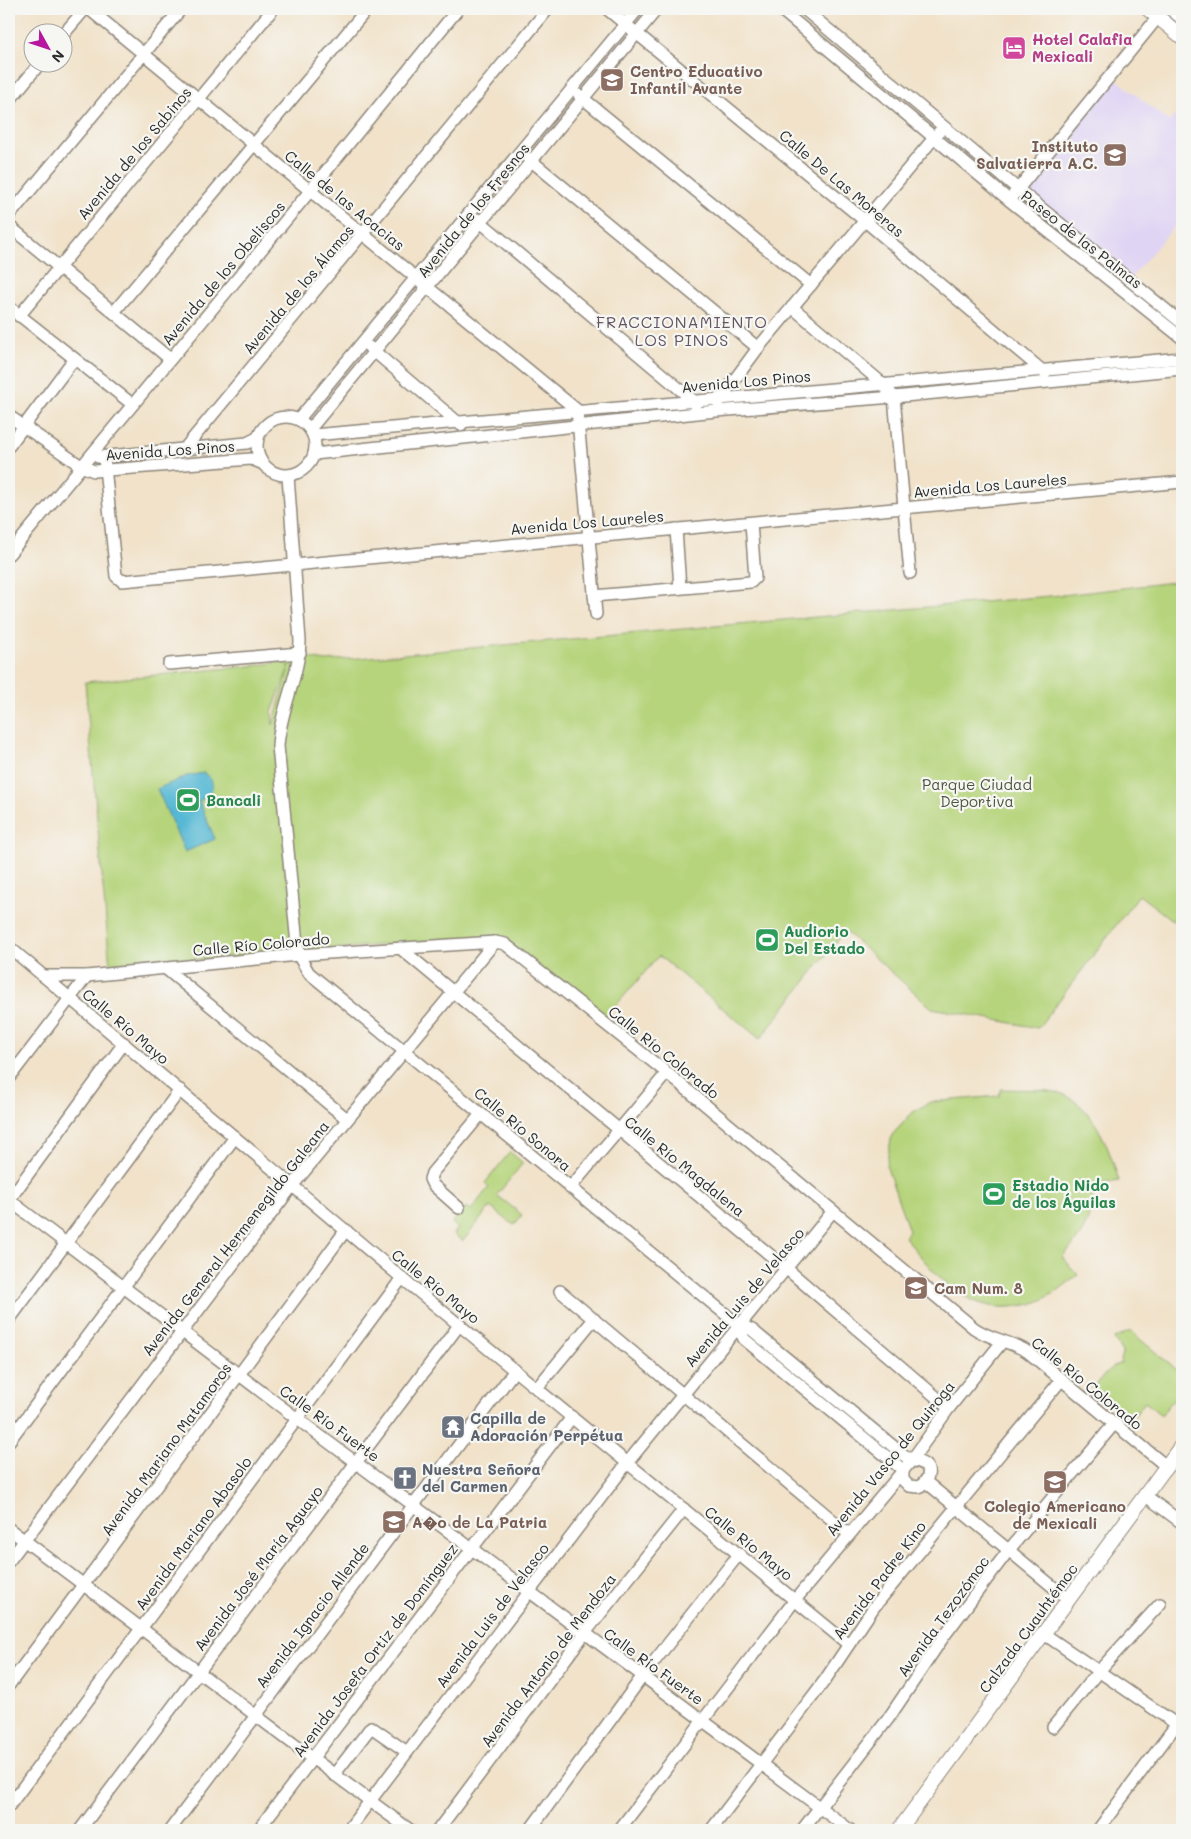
<svg xmlns="http://www.w3.org/2000/svg" width="1191" height="1839" font-family="Mali,sans-serif">
	<style>
		.built { fill: #e0d4f4 }
		.green { fill: #b6d47b; stroke: #708053; fill-rule: evenodd }
		.water { fill: #55b8d4; stroke: #407280 }
		.lines { fill: none; stroke-linecap: round; stroke-linejoin: round }
		.minor-casing { stroke: #8e867a; stroke-width: 14 }
		.major-casing { stroke: #8e867a; stroke-width: 16 }
		.minor { stroke: #fff; stroke-width: 11 }
		.major { stroke: #fff; stroke-width: 14 }
		.labels { text-anchor: middle; dominant-baseline: central; stroke-width: 4.5; stroke-linejoin: round; paint-order: stroke }
		.hotel-label { font-size: 15px; font-weight: bold; fill: #b23c85; stroke: #f6f6f2; text-anchor: start }
		.education-label { font-size: 15px; font-weight: bold; fill: #785e54; stroke: #f6f6f2; text-anchor: start }
		.street-label { font-size: 15px; fill: #2b2b2b; stroke: #f6f6f2 }
		.park-label { font-size: 15px; fill: #4e553f; stroke: #f6f6f2 }
		.leisure-label { font-size: 15px; font-weight: bold; fill: #27864d; stroke: #f6f6f2; text-anchor: start }
		.worship-label { font-size: 15px; font-weight: bold; fill: #5b616d; stroke: #f6f6f2; text-anchor: start }
		.neighbourhood-label { font-size: 16px; letter-spacing: 1px; fill: #655563; stroke: #f6f6f2 }
	</style>
	<rect width="100%" height="100%" fill="#f6f6f2"/>
	<filter id="ink" filterUnits="userSpaceOnUse"><feTurbulence type="fractalNoise" baseFrequency=".02" numOctaves="2"/><feDisplacementMap in="SourceGraphic" scale="10" xChannelSelector="R" yChannelSelector="G"/><feConvolveMatrix kernelMatrix="1 2 1 2 8 2 1 2 1" color-interpolation-filters="sRGB"/></filter>
	<filter id="wash" filterUnits="userSpaceOnUse"><feTurbulence type="fractalNoise" baseFrequency=".0096" numOctaves="4" result="noise"/><feDisplacementMap in="SourceGraphic" scale="20" xChannelSelector="R" yChannelSelector="G"/><feGaussianBlur stdDeviation="1.12" result="paint"/><feColorMatrix in="noise" values="0 0 0 0 0 0 0 0 0 0 0 0 0 0 0 0 0 1.4 0 .05"/><feComposite in="paint" operator="in"/></filter>
	<g filter="url(#wash)">
		<rect width="100%" height="100%" fill="#f1e2c9"/>
		<path class="built" d="M1114,77l55,45 13,-14v109l-53,63 -108,-92z"/>
		<g class="green">
			<path d="M1182,581v343h-5l-38,-29 -101,133 -106,-20 -87,-77 -85,108 -101,-83 -55,63 -105,-80 -27,-1 -362,28 -25,-284 175,-17 31,-5 2,-5 33,6 746,-67zM290,664l-17,61 -1,-13z"/>
			<path d="M1001,1089c17,1 52,-1 66,7 30,17 43,55 52,85l-25,4c-4,35 -7,47 -32,72l16,18c-13,10 -26,21 -41,27 -6,3 -13,3 -19,4 -51,9 -85,-33 -113,-69l4,-6 -23,-66 6,-30 21,-23 17,-10 69,-6z"/>
			<path d="M510,1152l13,11 -26,32 25,20 -8,10 -24,-18 -27,34 -9,-7 4,-6 -6,-5 14,-16 5,3 18,-23 -4,-4z"/>
			<path d="M1130,1331l52,43v15l-21,26 -16,-13 -14,18 -40,-32 23,-22 7,-3 1,-11 -8,-13z"/>
		</g>
		<path class="water" d="M203,773c17,9 8,22 -4,28l16,38 -30,13 -28,-63 30,-13z"/>
	</g>
	<g filter="url(#ink)">
		<g class="lines">
			<defs>
				<g id="minor">
					<path d="M89,9l488,401 19,204"/>
					<path d="M607,9l257,211 181,153"/>
					<path d="M780,9l229,191 173,138"/>
					<path d="M804,9l215,181 163,133"/>
					<path d="M62,36l23,-27"/>
					<path d="M579,95l232,190"/>
					<path d="M9,101l32,-39"/>
					<path d="M528,158l230,190"/>
					<path d="M1014,194l144,-177"/>
					<path d="M9,216l172,-207"/>
					<path d="M477,219l218,183v3"/>
					<path d="M9,226l161,133"/>
					<path d="M9,307l123,97"/>
					<path d="M792,307l91,77 11,13 16,176"/>
					<path d="M114,312l253,-303"/>
					<path d="M19,316l254,-307"/>
					<path d="M369,347l92,78"/>
					<path d="M718,402l40,-54 181,-216"/>
					<path d="M9,416l72,50 13,5 157,-12 10,4"/>
					<circle cx="286" cy="446" r="29"/>
					<path d="M299,419l339,-410"/>
					<path d="M310,429l347,-420"/>
					<path d="M313,435l869,-77"/>
					<path d="M9,446l65,-87"/>
					<path d="M185,448l363,-439"/>
					<path d="M314,454l402,-43 178,-14 288,-28"/>
					<path d="M98,457l149,-14 10,-5"/>
					<path d="M104,457l12,119 6,5 1060,-99"/>
					<path d="M288,476l12,165c-1,36 -20,69 -22,105l20,209 11,18 426,349 17,8 159,131c20,0 23,15 8,26l-10,-1 -6,-6v-10l-159,-131 -9,-17"/>
					<path d="M676,529l4,59"/>
					<path d="M9,554l301,-363 148,-182"/>
					<path d="M594,596l157,-14 4,-4 -4,-55"/>
					<path d="M169,664l131,-11"/>
					<path d="M9,947l393,331 446,366"/>
					<path d="M400,948l387,321 162,139"/>
					<path d="M165,968l182,151"/>
					<path d="M43,976h44l211,-21 197,-13 10,2 162,129 307,255c17,12 37,13 54,24l139,115"/>
					<path d="M9,1078l78,-102"/>
					<path d="M570,1188l97,-115"/>
					<path d="M9,1200l287,218 554,412"/>
					<path d="M9,1200l115,-157"/>
					<path d="M459,1208l-26,-23 -3,-6 2,-6 49,-59"/>
					<path d="M560,1291l289,243"/>
					<path d="M9,1320l171,-230"/>
					<path d="M537,1388l57,-69"/>
					<path d="M9,1441l226,-304"/>
					<path d="M926,1482l143,118"/>
					<path d="M1146,1496l36,27"/>
					<path d="M9,1529c134,99 265,203 401,301"/>
					<path d="M9,1561l284,-376 202,-243"/>
					<path d="M1044,1634l138,94"/>
					<path d="M9,1685l337,-455"/>
					<path d="M1053,1727l45,-55 62,-68"/>
					<path d="M334,1775l37,-48 36,25"/>
					<path d="M9,1806l393,-528"/>
					<path d="M80,1830l380,-506"/>
					<path d="M170,1830l345,-460"/>
					<path d="M258,1830l314,-413"/>
					<path d="M348,1830l280,-368 205,-251"/>
					<path d="M438,1830l147,-197 99,-124"/>
					<path d="M530,1830l112,-153 97,-123"/>
					<path d="M619,1830l176,-230 116,-139 38,-53 53,-66"/>
					<path d="M711,1830l114,-150 49,-73 188,-228"/>
					<path d="M802,1830l86,-111 56,-83 64,-85 106,-127"/>
					<path d="M1098,1830l84,-113"/>
				</g>
				<g id="major">
					<path d="M1148,9l34,28"/>
					<path d="M1172,9l10,8"/>
					<path d="M899,1830l283,-385"/>
				</g>
			</defs>
			<use href="#minor" class="minor-casing"/>
			<use href="#major" class="major-casing"/>
			<use href="#minor" class="minor"/>
			<use href="#major" class="major"/>
		</g>
	</g>
	<defs>
		<symbol id="hotel-square" viewBox="-11 -11 22 22"><rect x="-9" y="-9" width="18" height="18" rx="4" fill="#d1479c" stroke="#f6f6f2"/><path d="M-6-4.5h1.5V1H6V5H4.5V3h-9V5H-6ZM-4 0a1.8 1.8 0 1 1 3.6 0ZM.5 0V-2.5h3Q6-2.5 6 0Z" fill="#fff"/></symbol>
		<symbol id="school-square" viewBox="-11 -11 22 22"><rect x="-9" y="-9" width="18" height="18" rx="4" fill="#8d6e63" stroke="#f6f6f2"/><path d="M0-5L7-2L0 1L-7-2ZM-4 1L0 2.5L4 1V4Q0 6-4 4Z" fill="#fff"/></symbol>
		<symbol id="stadium-square" viewBox="-11 -11 22 22"><rect x="-9" y="-9" width="18" height="18" rx="4" fill="#2e9e5b" stroke="#f6f6f2"/><path d="M0-5a6.5 5 0 1 0 0 10a6.5 5 0 1 0 0-10ZM-3.5-1.8h7v3.6h-7Z" fill="#fff"/></symbol>
		<symbol id="temple-square" viewBox="-11 -11 22 22"><rect x="-9" y="-9" width="18" height="18" rx="4" fill="#6b7280" stroke="#f6f6f2"/><path d="M0-6L5-2H3V0L6.5 2.5H4V6H1.5V3h-3V6H-4V2.5H-6.5L-3 0V-2H-5Z" fill="#fff"/></symbol>
		<symbol id="church-square" viewBox="-11 -11 22 22"><rect x="-9" y="-9" width="18" height="18" rx="4" fill="#6b7280" stroke="#f6f6f2"/><path d="M-1.2-6h2.4v3.5h3.3v2.4h-3.3V6h-2.4V-.1h-3.3v-2.4h3.3Z" fill="#fff"/></symbol>
	</defs>
	<g fill-rule="evenodd">
		<use href="#hotel-square" x="1000" y="34" width="28" height="28"/>
		<use href="#school-square" x="598" y="66" width="28" height="28"/>
		<use href="#school-square" x="1101" y="141" width="28" height="28"/>
		<use href="#stadium-square" x="174" y="786" width="28" height="28"/>
		<use href="#stadium-square" x="753" y="926" width="28" height="28"/>
		<use href="#stadium-square" x="980" y="1180" width="28" height="28"/>
		<use href="#school-square" x="902" y="1274" width="28" height="28"/>
		<use href="#temple-square" x="439" y="1413" width="28" height="28"/>
		<use href="#church-square" x="391" y="1464" width="28" height="28"/>
		<use href="#school-square" x="1041" y="1468" width="28" height="28"/>
		<use href="#school-square" x="380" y="1508" width="28" height="28"/>
	</g>
	<g class="labels">
		<g class="hotel-label">
			<text x="1032" y="39">Hotel Calafia<tspan x="1032" dy="17">Mexicali</tspan></text>
		</g>
		<g class="education-label">
			<text x="630" y="71">Centro Educativo<tspan x="630" dy="17">Infantil Avante</tspan></text>
			<text x="1098" y="146" text-anchor="end">Instituto<tspan x="1098" dy="17">Salvatierra A.C.</tspan></text>
			<text x="934" y="1288">Cam Num. 8</text>
			<text x="1055" y="1506" text-anchor="middle">Colegio Americano<tspan x="1055" dy="17">de Mexicali</tspan></text>
			<text x="412" y="1522">A�o de La Patria</text>
		</g>
		<g class="street-label">
			<text transform="translate(134 153) rotate(-50)">Avenida de los Sabinos</text>
			<text transform="translate(842 183) rotate(40)">Calle De Las Moreras</text>
			<text transform="translate(345 200) rotate(39)">Calle de las Acacias</text>
			<text transform="translate(473 210) rotate(-51)">Avenida de los Fresnos</text>
			<text transform="translate(1082 239) rotate(38)">Paseo de las Palmas</text>
			<text transform="translate(223 273) rotate(-50)">Avenida de los Obeliscos</text>
			<text transform="translate(298 289) rotate(-50)">Avenida de los Álamos</text>
			<text transform="translate(746 381) rotate(-5)">Avenida Los Pinos</text>
			<text transform="translate(170 450) rotate(-4)">Avenida Los Pinos</text>
			<text transform="translate(990 485) rotate(-5)">Avenida Los Laureles</text>
			<text transform="translate(587 522) rotate(-5)">Avenida Los Laureles</text>
			<text transform="translate(261 944) rotate(-5)">Calle Río Colorado</text>
			<text transform="translate(126 1026) rotate(40)">Calle Río Mayo</text>
			<text transform="translate(664 1052) rotate(39)">Calle Río Colorado</text>
			<text transform="translate(523 1129) rotate(40)">Calle Río Sonora</text>
			<text transform="translate(685 1166) rotate(39)">Calle Río Magdalena</text>
			<text transform="translate(235 1238) rotate(-52)">Avenida General Hermenegildo Galeana</text>
			<text transform="translate(436 1286) rotate(39)">Calle Río Mayo</text>
			<text transform="translate(744 1297) rotate(-50)">Avenida Luis de Velasco</text>
			<text transform="translate(1087 1383) rotate(39)">Calle Río Colorado</text>
			<text transform="translate(330 1423) rotate(36)">Calle Río Fuerte</text>
			<text transform="translate(166 1449) rotate(-54)">Avenida Mariano Matamoros</text>
			<text transform="translate(890 1458) rotate(-51)">Avenida Vasco de Quiroga</text>
			<text transform="translate(193 1533) rotate(-54)">Avenida Mariano Abasolo</text>
			<text transform="translate(749 1543) rotate(39)">Calle Río Mayo</text>
			<text transform="translate(258 1568) rotate(-53)">Avenida José María Aguayo</text>
			<text transform="translate(879 1580) rotate(-53)">Avenida Padre Kino</text>
			<text transform="translate(312 1615) rotate(-53)">Avenida Ignacio Allende</text>
			<text transform="translate(492 1615) rotate(-53)">Avenida Luis de Velasco</text>
			<text transform="translate(943 1616) rotate(-54)">Avenida Tezozómoc</text>
			<text transform="translate(1028 1628) rotate(-54)">Calzada Cuauhtémoc</text>
			<text transform="translate(375 1650) rotate(-53)">Avenida Josefa Ortiz de Domínguez</text>
			<text transform="translate(548 1660) rotate(-53)">Avenida Antonio de Mendoza</text>
			<text transform="translate(654 1666) rotate(36)">Calle Río Fuerte</text>
		</g>
		<g class="park-label">
			<text x="977" y="784">Parque Ciudad<tspan x="977" dy="17">Deportiva</tspan></text>
		</g>
		<g class="leisure-label">
			<text x="206" y="800">Bancali</text>
			<text x="784" y="931">Audiorio<tspan x="784" dy="17">Del Estado</tspan></text>
			<text x="1012" y="1185">Estadio Nido<tspan x="1012" dy="17">de los Águilas</tspan></text>
		</g>
		<g class="worship-label">
			<text x="470" y="1418">Capilla de<tspan x="470" dy="17">Adoración Perpétua</tspan></text>
			<text x="422" y="1469">Nuestra Señora<tspan x="422" dy="17">del Carmen</tspan></text>
		</g>
		<g class="neighbourhood-label">
			<text x="682" y="321">FRACCIONAMIENTO<tspan x="682" dy="18">LOS PINOS</tspan></text>
		</g>
	</g>
	<rect width="1191" height="1839" fill="none" stroke="#f6f6f2" stroke-width="30"/>
	<g transform="translate(48 48) rotate(130)"><circle r="24" fill="#f6f6f2" stroke="#a5a5a2"/>
	<path d="M0-4L9 19L0 12L-9 19Z" fill="#b5179e"/>
	<text y="-8" font-size="14" font-weight="bold" text-anchor="middle" fill="#2b2b2b">N</text>
	</g>
</svg>
